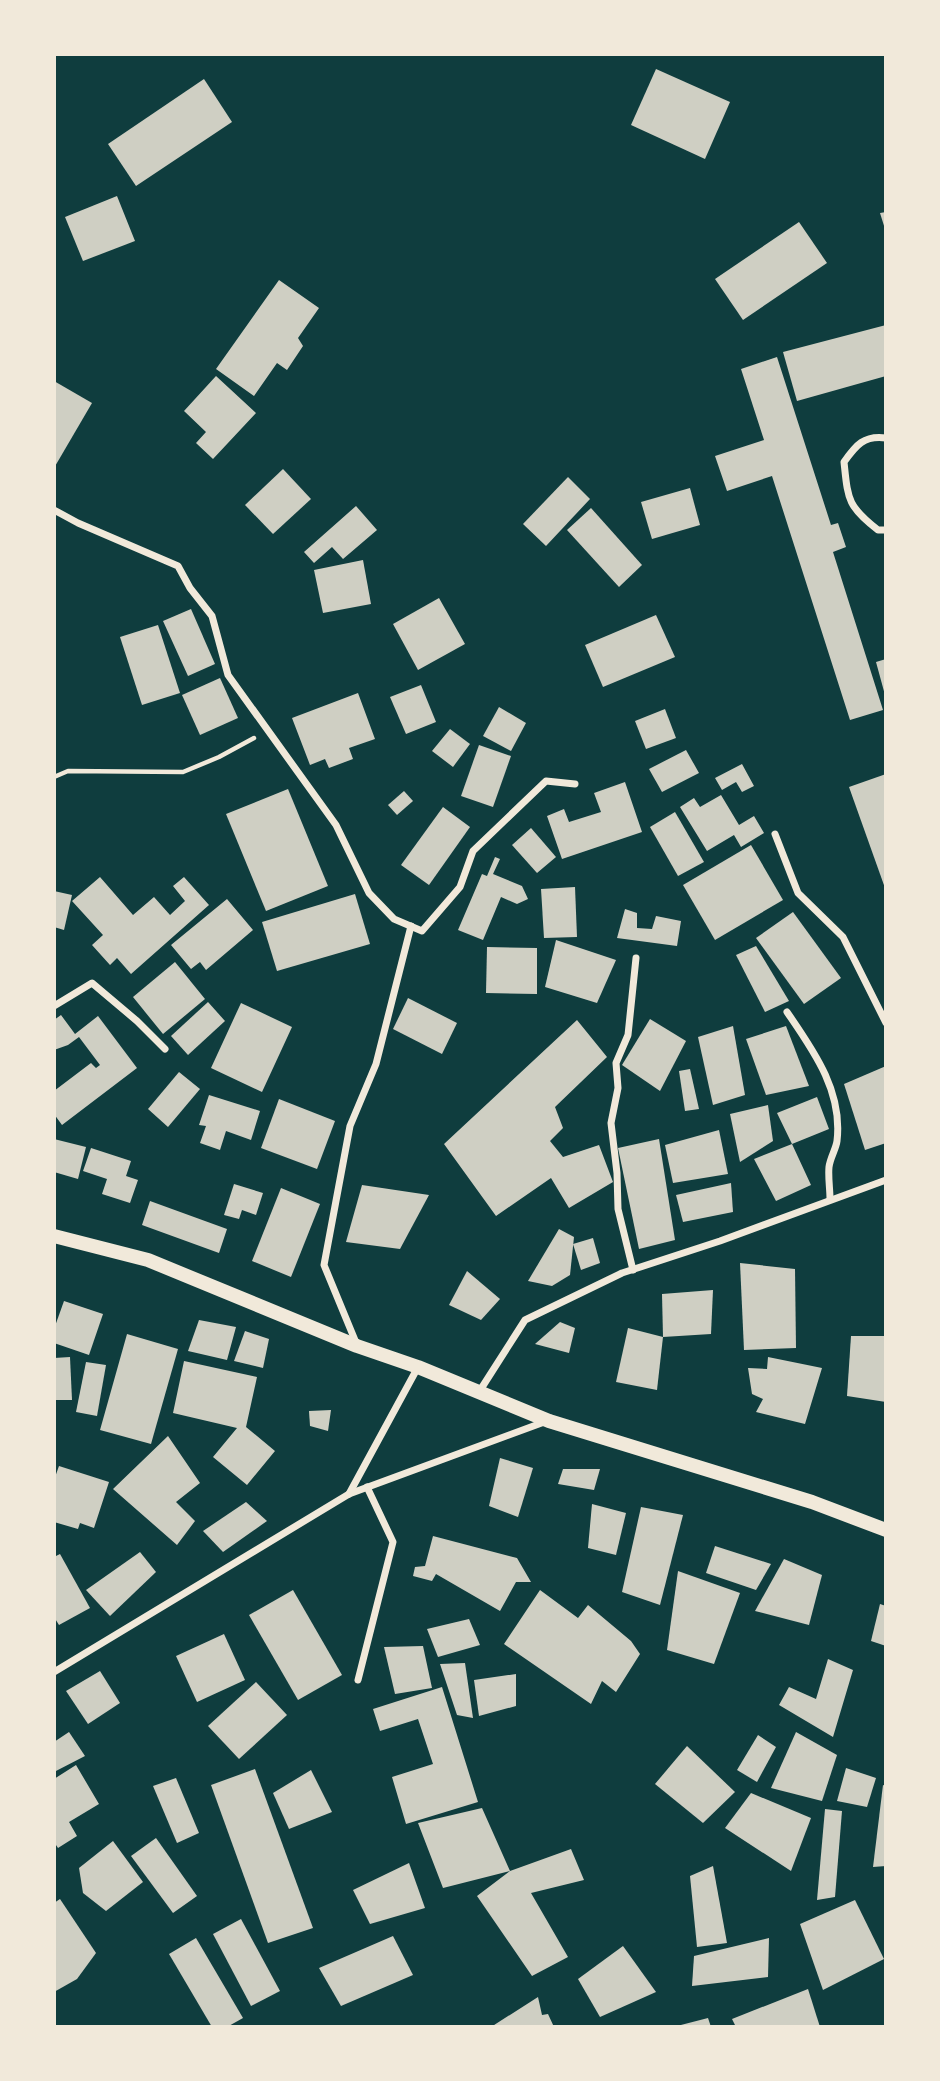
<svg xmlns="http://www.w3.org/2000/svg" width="940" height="2081" font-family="Figtree,sans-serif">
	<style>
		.building { fill: #cfcfc3 }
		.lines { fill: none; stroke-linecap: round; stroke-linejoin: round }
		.path { stroke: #f1e9da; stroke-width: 4.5 }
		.minor { stroke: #f1e9da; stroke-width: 7 }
		.secondary { stroke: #f1e9da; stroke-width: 14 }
	</style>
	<rect width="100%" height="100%" fill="#0f3d3e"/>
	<g class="building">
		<path d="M656,69l74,33 -25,57 -74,-34z"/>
		<path d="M204,79l28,43 -96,64 -28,-42z"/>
		<path d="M117,196l18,45 -52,20 -18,-44z"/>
		<path d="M886,212v17h-1l-5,-16z"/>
		<path d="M799,222l28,41 -84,57 -28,-41z"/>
		<path d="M279,280l40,28 -21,30 5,8 -16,24 -10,-7 -23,33 -38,-27z"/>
		<path d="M886,325v51l-89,25 -14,-49z"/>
		<path d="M777,357l54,168 7,-2 8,24 -13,5 50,158 -33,10 -78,-244 -45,15 -12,-35 49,-16 -23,-71z"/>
		<path d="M216,376l40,37 -43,46 -17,-16 10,-11 -22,-21z"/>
		<path d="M54,381l38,22 -38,65z"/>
		<path d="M283,469l28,30 -38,35 -28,-29z"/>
		<path d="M568,477l22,22 -44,47 -23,-22z"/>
		<path d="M690,488l10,37 -48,14 -11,-37z"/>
		<path d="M356,506l21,24 -34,29 -11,-12 -18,16 -10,-11z"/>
		<path d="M591,508l51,57 -23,22 -52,-57z"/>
		<path d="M363,560l8,44 -48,9 -9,-43z"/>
		<path d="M439,598l26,46 -47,26 -25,-46z"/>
		<path d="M191,609l24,55 -27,12 -25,-55z"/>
		<path d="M656,615l19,42 -72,30 -18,-42z"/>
		<path d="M158,625l22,68 -38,12 -22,-68z"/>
		<path d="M886,659v36h-1l-9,-33z"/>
		<path d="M220,678l18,40 -38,17 -18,-40z"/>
		<path d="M421,685l15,37 -30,12 -16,-37z"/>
		<path d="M358,693l17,46 -26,9 4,11 -24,9 -4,-9 -15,6 -18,-47z"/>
		<path d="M499,707l27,16 -15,28 -28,-15z"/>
		<path d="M665,709l11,29 -30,11 -11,-28z"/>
		<path d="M450,729l20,15 -17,23 -21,-16z"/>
		<path d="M479,745l32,11 -18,51 -32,-11z"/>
		<path d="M686,750l13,23 -37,19 -13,-23z"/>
		<path d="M742,764l12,22 -12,6 -6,-10 -14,8 -7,-12z"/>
		<path d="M886,774v114h-1l-36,-101z"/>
		<path d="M625,782l17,50 -80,27 -15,-43 17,-7 5,13 32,-10 -7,-19z"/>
		<path d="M288,789l40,97 -62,25 -40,-97z"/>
		<path d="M404,791l9,10 -16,14 -9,-10z"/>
		<path d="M721,795l18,30 15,-9 10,17 -23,14 -7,-12 -27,16 -27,-44 14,-9 6,9z"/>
		<path d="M443,807l27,20 -41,58 -28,-20z"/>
		<path d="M675,812l29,50 -26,14 -28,-49z"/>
		<path d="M531,828l25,29 -19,16 -25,-28z"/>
		<path d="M751,845l32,55 -68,40 -32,-55z"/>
		<path d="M495,857l5,2 -7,15 29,12 6,13 -11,5 -16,-7 -18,43 -25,-10 24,-56 5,2z"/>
		<path d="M100,877l33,38 21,-18 16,18 15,-14 -12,-15 11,-9 25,28 -78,69 -14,-16 -7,7 -18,-20 11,-10 -31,-34z"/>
		<path d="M575,887l2,50 -33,1 -3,-49z"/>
		<path d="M54,891l18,4 -8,35 -10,-3z"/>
		<path d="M355,894l15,50 -93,27 -15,-49z"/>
		<path d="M227,899l26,31 -47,40 -6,-8 -9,7 -20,-24z"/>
		<path d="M625,909l12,4v15l15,1 4,-13 25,5 -4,25 -60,-8z"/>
		<path d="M793,912l48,66 -37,26 -48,-66z"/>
		<path d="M556,940l60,20 -19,43 -52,-16z"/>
		<path d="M756,946l33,55 -24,11 -29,-57z"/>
		<path d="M487,947l50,1v46l-51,-1z"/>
		<path d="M175,962l30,37 -42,35 -30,-37z"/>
		<path d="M408,998l49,25 -15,31 -49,-25z"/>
		<path d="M208,1002l17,19 -37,34 -17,-19z"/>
		<path d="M241,1003l51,24 -30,65 -51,-24z"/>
		<path d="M61,1015l14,19 23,-18 39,52 -75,57 -8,-11v-23l37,-28 5,5 4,-3 -21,-28 -11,8 -14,5v-30z"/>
		<path d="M650,1019l36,22 -26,50 -38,-26z"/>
		<path d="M577,1020l30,37 -52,50 8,21 -13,13 13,16 36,-12 14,37 -44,26 -18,-30 -55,38 -52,-72z"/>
		<path d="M733,1026l12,69 -32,10 -15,-68z"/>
		<path d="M786,1026l23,60 -43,9 -20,-56z"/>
		<path d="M886,1066v77l-21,7 -21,-66z"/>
		<path d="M690,1069l9,40 -14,2 -6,-40z"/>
		<path d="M179,1072l21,17 -32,38 -20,-18z"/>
		<path d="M209,1095l51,16 -9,29 -25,-9 -6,19 -20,-7 6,-17 -7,-1z"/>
		<path d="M817,1097l12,32 -37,15 19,41 -35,16 -22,-42 38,-15 -15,-31z"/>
		<path d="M279,1099l56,22 -18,48 -56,-21z"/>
		<path d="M768,1105l5,36 -33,21 -10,-48z"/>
		<path d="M719,1130l9,44 -55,9 -8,-38z"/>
		<path d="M54,1139l32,8 -8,32 -24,-7z"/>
		<path d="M659,1139l16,101 -36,9 -21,-101z"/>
		<path d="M91,1148l40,13 -5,15 12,4 -8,23 -28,-9 5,-15 -24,-8z"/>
		<path d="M731,1183l2,29 -50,10 -7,-27z"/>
		<path d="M234,1184l29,9 -7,22 -14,-5 -3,9 -15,-4z"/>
		<path d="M362,1185l67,10 -29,54 -54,-7z"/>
		<path d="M281,1188l39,16 -29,73 -39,-16z"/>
		<path d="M150,1201l77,28 -8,24 -77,-28z"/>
		<path d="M559,1229l15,8 -4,38 -18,11 -24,-5z"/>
		<path d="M593,1238l7,25 -19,7 -8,-26z"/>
		<path d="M740,1263l55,6 1,79 -52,2z"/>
		<path d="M467,1271l33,28 -19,21 -32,-15z"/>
		<path d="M713,1290l-2,44 -48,3 -1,-43z"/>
		<path d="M64,1301l39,13 -14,41 -35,-12v-14z"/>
		<path d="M199,1320l37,7 -9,33 -39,-9z"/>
		<path d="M560,1322l15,6 -6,25 -34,-9z"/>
		<path d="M628,1328l35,9 -6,53 -41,-8z"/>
		<path d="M245,1331l24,8 -6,29 -29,-7z"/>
		<path d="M127,1334l51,15 -27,95 -51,-14z"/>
		<path d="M851,1336h35v66l-39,-6z"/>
		<path d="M70,1357l2,43h-18v-42z"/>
		<path d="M768,1357l54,11 -17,56 -49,-12 7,-13 -11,-5 -4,-26 19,1z"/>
		<path d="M184,1361l73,16 -11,50 29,24 -28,34 -34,-28 24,-29 -64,-15z"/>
		<path d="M86,1362l20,3 -9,51 -21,-4z"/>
		<path d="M331,1410l-3,21 -18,-5 -1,-15z"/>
		<path d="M168,1436l32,47 -24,19 19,19 -18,24 -64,-56z"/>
		<path d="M500,1458l33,10 -15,49 -29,-11z"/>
		<path d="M59,1466l50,16 -15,46 -14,-5 -2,6 -24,-7v-42z"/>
		<path d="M563,1469h37l-6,21 -36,-6z"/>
		<path d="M246,1502l21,19 -44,31 -20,-21z"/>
		<path d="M592,1504l34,9 -10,42 -28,-7z"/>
		<path d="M641,1507l42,8 -23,90 -38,-13z"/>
		<path d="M433,1536l84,22 14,24h-15l-16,29 -64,-37 -4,7 -19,-5 2,-9 10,-1z"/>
		<path d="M715,1546l56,18 -15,26 -50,-17z"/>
		<path d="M140,1552l16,20 -46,44 -24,-26z"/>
		<path d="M60,1554l30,54 -31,17 -5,-8v-60z"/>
		<path d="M784,1559l38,16 -13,50 -54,-14z"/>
		<path d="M678,1571l62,22 -26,71 -47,-14z"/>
		<path d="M293,1590l49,85 -44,25 -49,-85z"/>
		<path d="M540,1590l38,28 10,-13 43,36 9,13 -24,38 -14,-11 -11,23 -87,-60z"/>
		<path d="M880,1604l6,2v40l-15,-5z"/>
		<path d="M469,1619l11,26 -42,12 -11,-28z"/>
		<path d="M224,1634l21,46 -48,22 -21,-46z"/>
		<path d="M423,1646l9,42 -37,6 -11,-47z"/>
		<path d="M828,1659l25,11 -20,67 -54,-32 10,-18 27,12z"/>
		<path d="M465,1663l8,55 -16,-3 -17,-51z"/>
		<path d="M100,1671l20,32 -32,21 -22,-33z"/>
		<path d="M516,1674v32l-37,10 -5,-36z"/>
		<path d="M256,1682l31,33 -48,44 -31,-33z"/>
		<path d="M442,1687l36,115 -72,22 -14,-47 41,-13 -15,-45 -38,12 -7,-22z"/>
		<path d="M69,1732l16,24 -31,16v-30z"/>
		<path d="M796,1732l41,23 -15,46 -51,-13z"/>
		<path d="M758,1735l18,12 -19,35 -20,-12z"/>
		<path d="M687,1746l48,46 -32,31 -48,-39z"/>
		<path d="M76,1765l23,39 -30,18 8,14 -19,12 -4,-6v-63z"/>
		<path d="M846,1768l30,10 -9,29 -30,-6z"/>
		<path d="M255,1769l58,159 -45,15 -57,-158z"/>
		<path d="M311,1770l21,42 -43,17 -16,-36z"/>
		<path d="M176,1778l23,55 -22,10 -24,-57z"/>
		<path d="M883,1785l3,1v80l-13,1z"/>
		<path d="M751,1793l60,25 -20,53 -66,-43z"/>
		<path d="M482,1808l28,63 61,-22 13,31 -53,13 37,64 -36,19 -55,-80 33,-25 -67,17 -25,-65z"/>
		<path d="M825,1809l17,2 -7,86 -18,3z"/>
		<path d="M156,1838l41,58 -24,17 -42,-57z"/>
		<path d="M113,1841l30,41 -37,29 -23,-18 -4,-25z"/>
		<path d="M409,1863l16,45 -55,16 -17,-34z"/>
		<path d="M713,1866l14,77 -30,4 -7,-71z"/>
		<path d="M60,1899l36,54 -19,26 -23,13v-89z"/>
		<path d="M855,1900l29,59 -61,31 -23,-66z"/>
		<path d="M241,1919l39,72 -29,15 -38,-72z"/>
		<path d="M393,1936l20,39 -72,31 -22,-38z"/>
		<path d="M196,1938l47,80 -16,9h-15l-43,-73z"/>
		<path d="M769,1938l-1,39 -76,9 2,-30z"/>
		<path d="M623,1946l33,46 -56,25 -22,-38z"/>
		<path d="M808,1989l12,38h-84l-4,-8z"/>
		<path d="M538,1997l4,18 6,-1 6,13h-63z"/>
		<path d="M708,2018l3,9h-34v-1z"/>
	</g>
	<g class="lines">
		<path class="path" d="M54,777l14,-6 115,1 36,-15 35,-19"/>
		<g class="minor">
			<path d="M886,438c-22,-3 -30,7 -42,24 4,37 3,44 34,68h8"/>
			<path d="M54,510l24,13 100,43 12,22 22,28 16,59 108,150 33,68 25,26 28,12 38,-44 13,-36 73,-70 29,3"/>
			<path d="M775,834l23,59 45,44 43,86"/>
			<path d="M54,1006l38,-23 45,38 28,28"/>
			<path d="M787,1012c26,38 56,79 50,129 -1,8 -7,17 -8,26 -1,10 1,22 1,32"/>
			<path d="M633,1270l-15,-61 -1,-36 -6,-50 7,-35 -2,-25 12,-28 8,-77"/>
			<path d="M357,1345l-33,-80 26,-139 26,-62 35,-138"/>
			<path d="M479,1392l46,-72 97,-47 98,-32 166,-61"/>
			<path d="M349,1494l69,-127"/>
			<path d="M54,1672l295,-178 198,-73"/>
			<path d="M358,1680l35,-138 -26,-55"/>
		</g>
		<path class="secondary" d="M54,1236l94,24 209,86 61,21 131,54 263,81 74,28"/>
	</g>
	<rect width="940" height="2081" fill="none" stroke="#f1e9da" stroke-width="112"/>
</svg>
